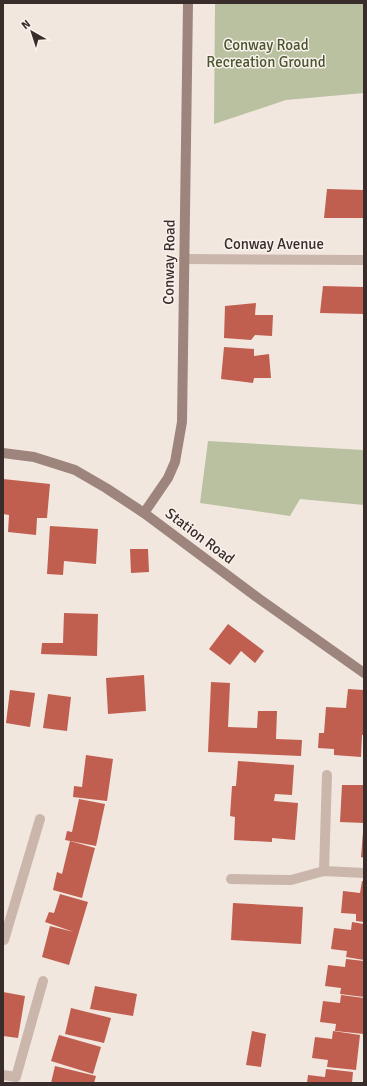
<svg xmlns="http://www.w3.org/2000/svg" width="367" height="1086" font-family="Signika,sans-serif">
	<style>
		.green { fill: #b9c1a0 }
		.building { fill: #c05e4f }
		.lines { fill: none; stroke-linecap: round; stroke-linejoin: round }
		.lane { stroke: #cab6ab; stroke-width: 10 }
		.street { stroke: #cab6ab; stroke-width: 10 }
		.secondary { stroke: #9d857d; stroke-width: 10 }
		.labels { text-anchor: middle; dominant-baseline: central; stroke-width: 3; stroke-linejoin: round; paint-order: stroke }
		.park-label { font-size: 15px; fill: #4b552f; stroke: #f9f2ec }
		.street-label { font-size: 15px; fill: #382d2a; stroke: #f9f2ec }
	</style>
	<rect width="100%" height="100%" fill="#f2e7df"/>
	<g class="green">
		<path d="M215,3h149v90l-78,7 -72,24z"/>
		<path d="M208,441l156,9v55l-64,-6 -10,17 -90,-13z"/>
	</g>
	<g class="building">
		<path d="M327,189l37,1v28h-40z"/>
		<path d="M323,286l41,1v27l-44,-1z"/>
		<path d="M256,303l-1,12h18l-1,21 -17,-1 -4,5 -27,-2 1,-32z"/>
		<path d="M224,347l30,2v7l15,-2 2,24h-17l-1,5 -32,-4z"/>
		<path d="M3,479l47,5 -3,34h-10l-1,17 -28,-3 1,-17 -6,-1z"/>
		<path d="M50,526l48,3 -2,35 -32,-3 -1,14 -16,-1z"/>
		<path d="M130,549h18l1,23 -18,1z"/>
		<path d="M64,613l34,1 -1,42 -56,-2 1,-11h21z"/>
		<path d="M228,624l36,27 -9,12 -14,-12 -11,14 -21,-16z"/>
		<path d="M144,675l2,36 -38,3 -2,-36z"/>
		<path d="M211,682l19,1 -2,44 29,1 1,-17h19l-1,28 26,1 -1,16 -93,-4z"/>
		<path d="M348,689l16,1v45h-2l-1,22 -27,-2v-6l-16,-1 1,-15h5l2,-26 20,1z"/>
		<path d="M10,690l25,3 -5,34 -24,-4z"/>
		<path d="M48,694l23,3 -4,34 -24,-3z"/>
		<path d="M86,755l27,4 -6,42 -34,-4 1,-11 8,1z"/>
		<path d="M238,761l56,4 -2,30 -17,-1 -1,7 24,2 -3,37 -23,-2v4l-38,-2 1,-23 -5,-1 2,-30h4z"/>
		<path d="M342,785h22v38l-24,-1z"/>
		<path d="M79,799l26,5 -9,42 -31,-6 2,-9 5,1z"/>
		<path d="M363,832h1v26l-3,-1z"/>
		<path d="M70,841l25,7 -13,50 -29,-8 4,-18 5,2z"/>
		<path d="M362,881h2v41l-8,-1v-7l-15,-1 2,-22 17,2z"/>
		<path d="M60,894l28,8 -19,63 -27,-8 8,-31 24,6 -29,-10 4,-10 5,1z"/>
		<path d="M233,903l70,4 -2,37 -70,-4z"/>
		<path d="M352,922l12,2v36l-18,-3 1,-6 -16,-2 3,-21 17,2z"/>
		<path d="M346,959l18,2v36l-24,-3 1,-6 -16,-2 3,-21 17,2z"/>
		<path d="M95,986l42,8 -4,22 -43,-7z"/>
		<path d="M3,992l22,4 -7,42 -15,-2z"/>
		<path d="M341,995l23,3v36l-29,-3 1,-7 -16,-2 3,-21 17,2z"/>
		<path d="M71,1008l40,10 -7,25 -39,-9z"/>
		<path d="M252,1031l14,3 -5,33 -15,-2z"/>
		<path d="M333,1031l27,4 -4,35 -29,-3 1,-7 -16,-2 3,-21 17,2z"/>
		<path d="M59,1035l42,12 -8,27 -42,-13z"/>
		<path d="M55,1066l41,10 -2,7h-43z"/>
		<path d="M326,1069l27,3 -1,11h-45l1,-8 17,2z"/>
	</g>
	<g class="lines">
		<g class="lane">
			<path d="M324,871l3,-96"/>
			<path d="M231,879l60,1 33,-9 40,2"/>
		</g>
		<g class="street">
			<path d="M184,259l180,1"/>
			<path d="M3,939l1,1 36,-121"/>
			<path d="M3,1075l13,2 27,-96"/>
		</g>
		<g class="secondary">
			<path d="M3,453l31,4 41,13 31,18 38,25 114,85 106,75"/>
			<path d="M144,513l24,-35 7,-16 7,-40 6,-419"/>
		</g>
	</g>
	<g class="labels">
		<g class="park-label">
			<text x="266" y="45">Conway Road<tspan x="266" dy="17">Recreation Ground</tspan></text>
		</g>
		<g class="street-label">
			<text x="274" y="244">Conway Avenue</text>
			<text transform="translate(169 262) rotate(-89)">Conway Road</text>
			<text transform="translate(200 536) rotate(37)">Station Road</text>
		</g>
	</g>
	<rect width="367" height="1086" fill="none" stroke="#382d2a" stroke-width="8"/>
	<g transform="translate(32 32) rotate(321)" stroke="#f9f2ec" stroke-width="3" paint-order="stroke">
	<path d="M0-3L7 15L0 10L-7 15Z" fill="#382d2a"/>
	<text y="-6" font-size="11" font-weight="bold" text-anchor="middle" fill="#382d2a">N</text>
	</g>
</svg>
